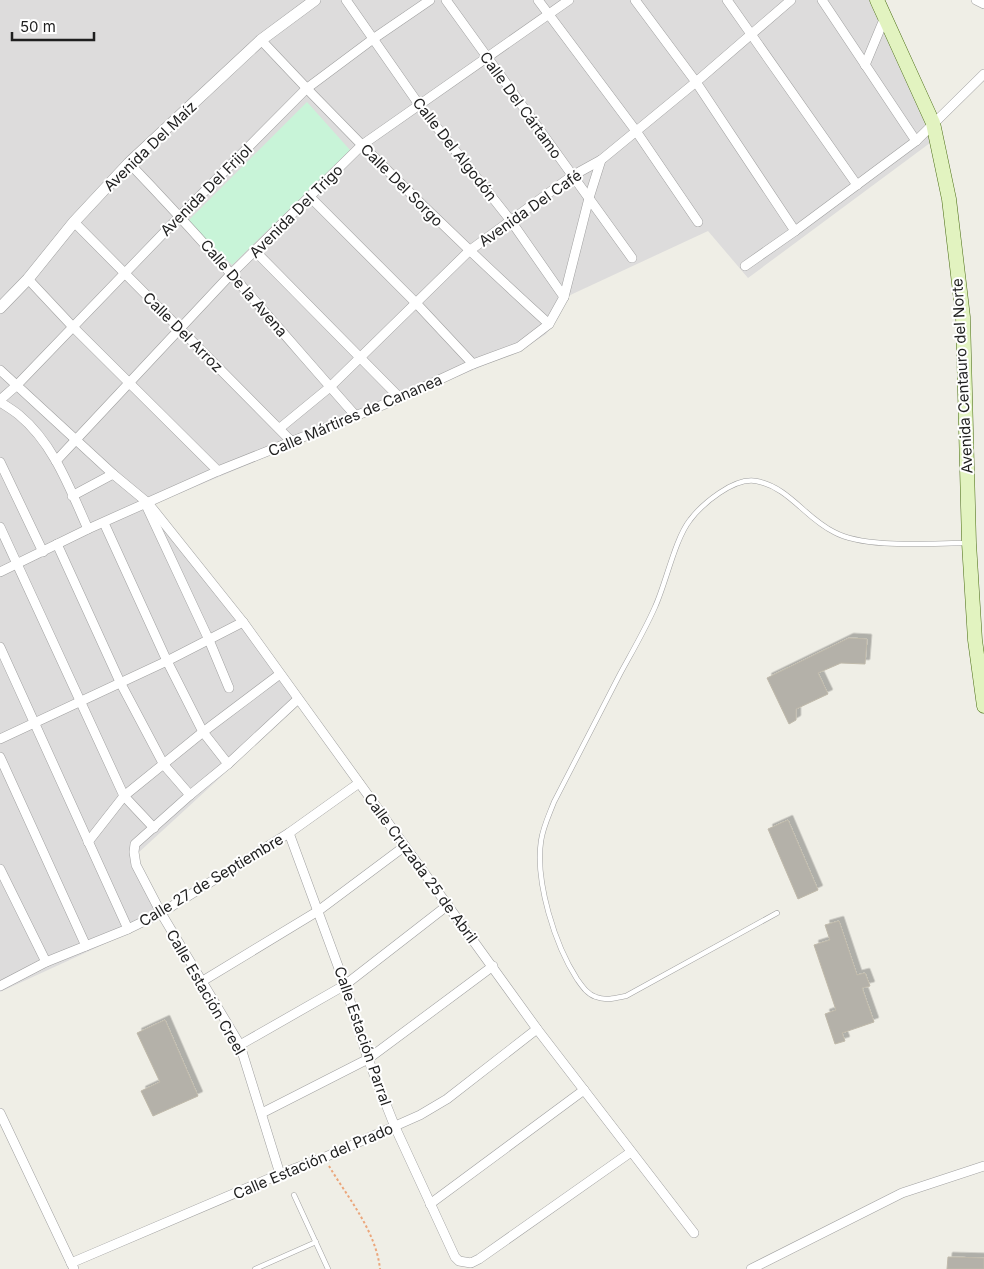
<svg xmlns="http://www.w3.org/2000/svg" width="984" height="1269" font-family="Inter,sans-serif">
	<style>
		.residential { fill: #dddcdc }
		.park { fill: #c8f4d8 }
		.building { fill: #b4b1a9; stroke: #bfb9aa; filter: url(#shadow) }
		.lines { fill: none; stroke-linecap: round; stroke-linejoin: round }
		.service-casing { stroke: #a0a0a0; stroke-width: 5.5 }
		.minor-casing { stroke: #a0a0a0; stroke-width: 10 }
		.tertiary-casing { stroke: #a0a0a0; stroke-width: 12 }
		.secondary-casing { stroke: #486b11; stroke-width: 15 }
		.path { stroke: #eba67b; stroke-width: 2; stroke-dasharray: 2.5 2.5; stroke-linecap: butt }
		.service { stroke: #fff; stroke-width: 4.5 }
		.minor { stroke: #fff; stroke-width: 9 }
		.tertiary { stroke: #fff; stroke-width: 11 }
		.secondary { stroke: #e2f3c0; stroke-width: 14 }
		.labels { text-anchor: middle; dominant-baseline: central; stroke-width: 4; stroke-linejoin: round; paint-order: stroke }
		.street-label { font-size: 15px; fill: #1f1f1f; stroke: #fff }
	</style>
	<defs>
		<filter id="shadow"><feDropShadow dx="4.5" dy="-4.5" stdDeviation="0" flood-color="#0004"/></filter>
	</defs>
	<rect width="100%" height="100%" fill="#efeee6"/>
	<path class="residential" d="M0,0h880l54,140 -186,138 -40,-47 -142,66 -7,19 -13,18 -23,15 -371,156 147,200 -162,149 24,64 -161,74z"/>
	<path class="park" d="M307,102l43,48 -118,115 -44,-44z"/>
	<g class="building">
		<path d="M849,638l18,1 -2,25 -24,-1 -23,10 10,21 -32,15v11l-7,4 -22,-46z"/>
		<path d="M788,820l30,70 -20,9 -30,-70z"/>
		<path d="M839,921l18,54 8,-2 5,13 -8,2 12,34 -32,11 3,8 -10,3 -10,-30 11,-4 -22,-65 16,-5 -5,-15z"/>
		<path d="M165,1020l33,76 -45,20 -12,-25 19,-9 -23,-49z"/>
		<path d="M948,1257l36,1v11h-37z"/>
	</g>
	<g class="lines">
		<defs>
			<g id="service">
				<path d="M777,913l-151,83c-10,2 -20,5 -30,1 -9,-3 -14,-11 -19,-18 -22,-34 -42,-97 -36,-138 2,-14 8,-26 13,-39 22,-43 44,-85 66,-128 12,-22 25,-44 35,-67 11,-24 20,-68 35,-87 12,-16 44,-43 66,-39 33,6 49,37 78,51 31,17 97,11 134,11"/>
				<path d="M294,1195l34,74"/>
				<path d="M255,1269l61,-27"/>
			</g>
			<g id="minor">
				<path d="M346,0l74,106 91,115 53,76"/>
				<path d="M446,0l186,258"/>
				<path d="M538,0l98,131 62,91"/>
				<path d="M635,0l61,82 99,149"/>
				<path d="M727,0l130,185"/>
				<path d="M822,0l94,141"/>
				<path d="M976,0l8,4"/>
				<path d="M261,40c92,99 188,193 288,284"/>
				<path d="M865,65l20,-48"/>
				<path d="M129,163c79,82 151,167 226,252"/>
				<path d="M310,197l106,106 57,61"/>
				<path d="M74,222l218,220"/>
				<path d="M255,251l145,147"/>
				<path d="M745,266l50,-35 121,-90 68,-67"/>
				<path d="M28,279l45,48 145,144"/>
				<path d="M0,370l113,104 35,29 95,119 294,407 157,204"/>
				<path d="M0,400l16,-14 164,-170 126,-127 67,-50 57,-39"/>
				<path d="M0,402c6,4 13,8 19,13 35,29 51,74 69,114"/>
				<path d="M280,428l50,-41 139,-136 103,-75 29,-16 95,-78 95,-82"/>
				<path d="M56,461l176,-188 130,-128 207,-145"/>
				<path d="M0,462l43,90"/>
				<path d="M72,496l41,-22"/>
				<path d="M146,505l63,135 20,48"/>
				<path d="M104,523l63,138 36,71 25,32"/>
				<path d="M0,527l124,269 30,32"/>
				<path d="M57,544l63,138 44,83 26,30"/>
				<path d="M0,572l88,-43 130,-58 182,-73 73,-34 46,-17 30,-23 15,-27 25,-99 12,-38"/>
				<path d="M0,647l128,282"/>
				<path d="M0,739l167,-78 76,-39"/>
				<path d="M0,757l86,189"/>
				<path d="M289,833l56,152 23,74 27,68 60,130 4,4 12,2 8,-4 152,-107"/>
				<path d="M88,842l36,-46 79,-64 77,-58"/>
				<path d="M0,869l46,93"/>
				<path d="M201,982l117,-71 87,-65"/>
				<path d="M0,986l46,-24 82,-33 33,-16 128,-80 70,-50"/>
				<path d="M240,1045l105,-60 103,-80"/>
				<path d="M0,1113l74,156"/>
				<path d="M262,1113l106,-54 125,-93"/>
				<path d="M280,1174l-40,-129 -79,-132 -25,-48 -2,-13 1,-8 55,-49 38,-31 70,-65"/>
				<path d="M430,1204l154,-114"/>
				<path d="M71,1263l209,-89 43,-16 97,-43 27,-16 90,-70"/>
				<path d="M751,1269l151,-76 82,-27"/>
			</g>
			<path id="tertiary" d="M0,308l28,-29 46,-57 55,-59 132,-123 54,-40"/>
			<path id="secondary" d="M877,0l56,123 16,76 14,118 6,226 6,97 9,66"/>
		</defs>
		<use href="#service" class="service-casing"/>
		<use href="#minor" class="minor-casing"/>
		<use href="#tertiary" class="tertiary-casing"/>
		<use href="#secondary" class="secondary-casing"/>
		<path class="path" d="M329,1166c19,32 47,65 51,103"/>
		<use href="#service" class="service"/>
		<use href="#minor" class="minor"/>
		<use href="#tertiary" class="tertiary"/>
		<use href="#secondary" class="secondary"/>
	</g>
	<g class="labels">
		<g class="street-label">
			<text transform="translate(521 105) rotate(54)">Calle Del Cártamo</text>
			<text transform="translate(150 146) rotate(-44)">Avenida Del Maíz</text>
			<text transform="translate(455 149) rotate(52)">Calle Del Algodón</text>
			<text transform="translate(402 185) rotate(45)">Calle Del Sorgo</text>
			<text transform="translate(206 190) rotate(-45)">Avenida Del Frijol</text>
			<text transform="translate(530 208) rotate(-35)">Avenida Del Café</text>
			<text transform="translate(296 211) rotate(-45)">Avenida Del Trigo</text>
			<text transform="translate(244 288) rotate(49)">Calle De la Avena</text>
			<text transform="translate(183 332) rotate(45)">Calle Del Arroz</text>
			<text transform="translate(962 376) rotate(-93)">Avenida Centauro del Norte</text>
			<text transform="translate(355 415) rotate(-23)">Calle Mártires de Cananea</text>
			<text transform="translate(421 868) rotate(54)">Calle Cruzada 25 de Abril</text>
			<text transform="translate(211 880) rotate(-31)">Calle 27 de Septiembre</text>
			<text transform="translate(206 992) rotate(60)">Calle Estación Creel</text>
			<text transform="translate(363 1036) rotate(71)">Calle Estación Parral</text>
			<text transform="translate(313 1161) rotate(-23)">Calle Estación del Prado</text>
		</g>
	</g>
	<path d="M12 32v8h82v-8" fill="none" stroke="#1f1f1f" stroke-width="2.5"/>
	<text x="20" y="32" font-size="15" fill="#1f1f1f" stroke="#ffffff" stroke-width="4" paint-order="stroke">50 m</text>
</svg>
